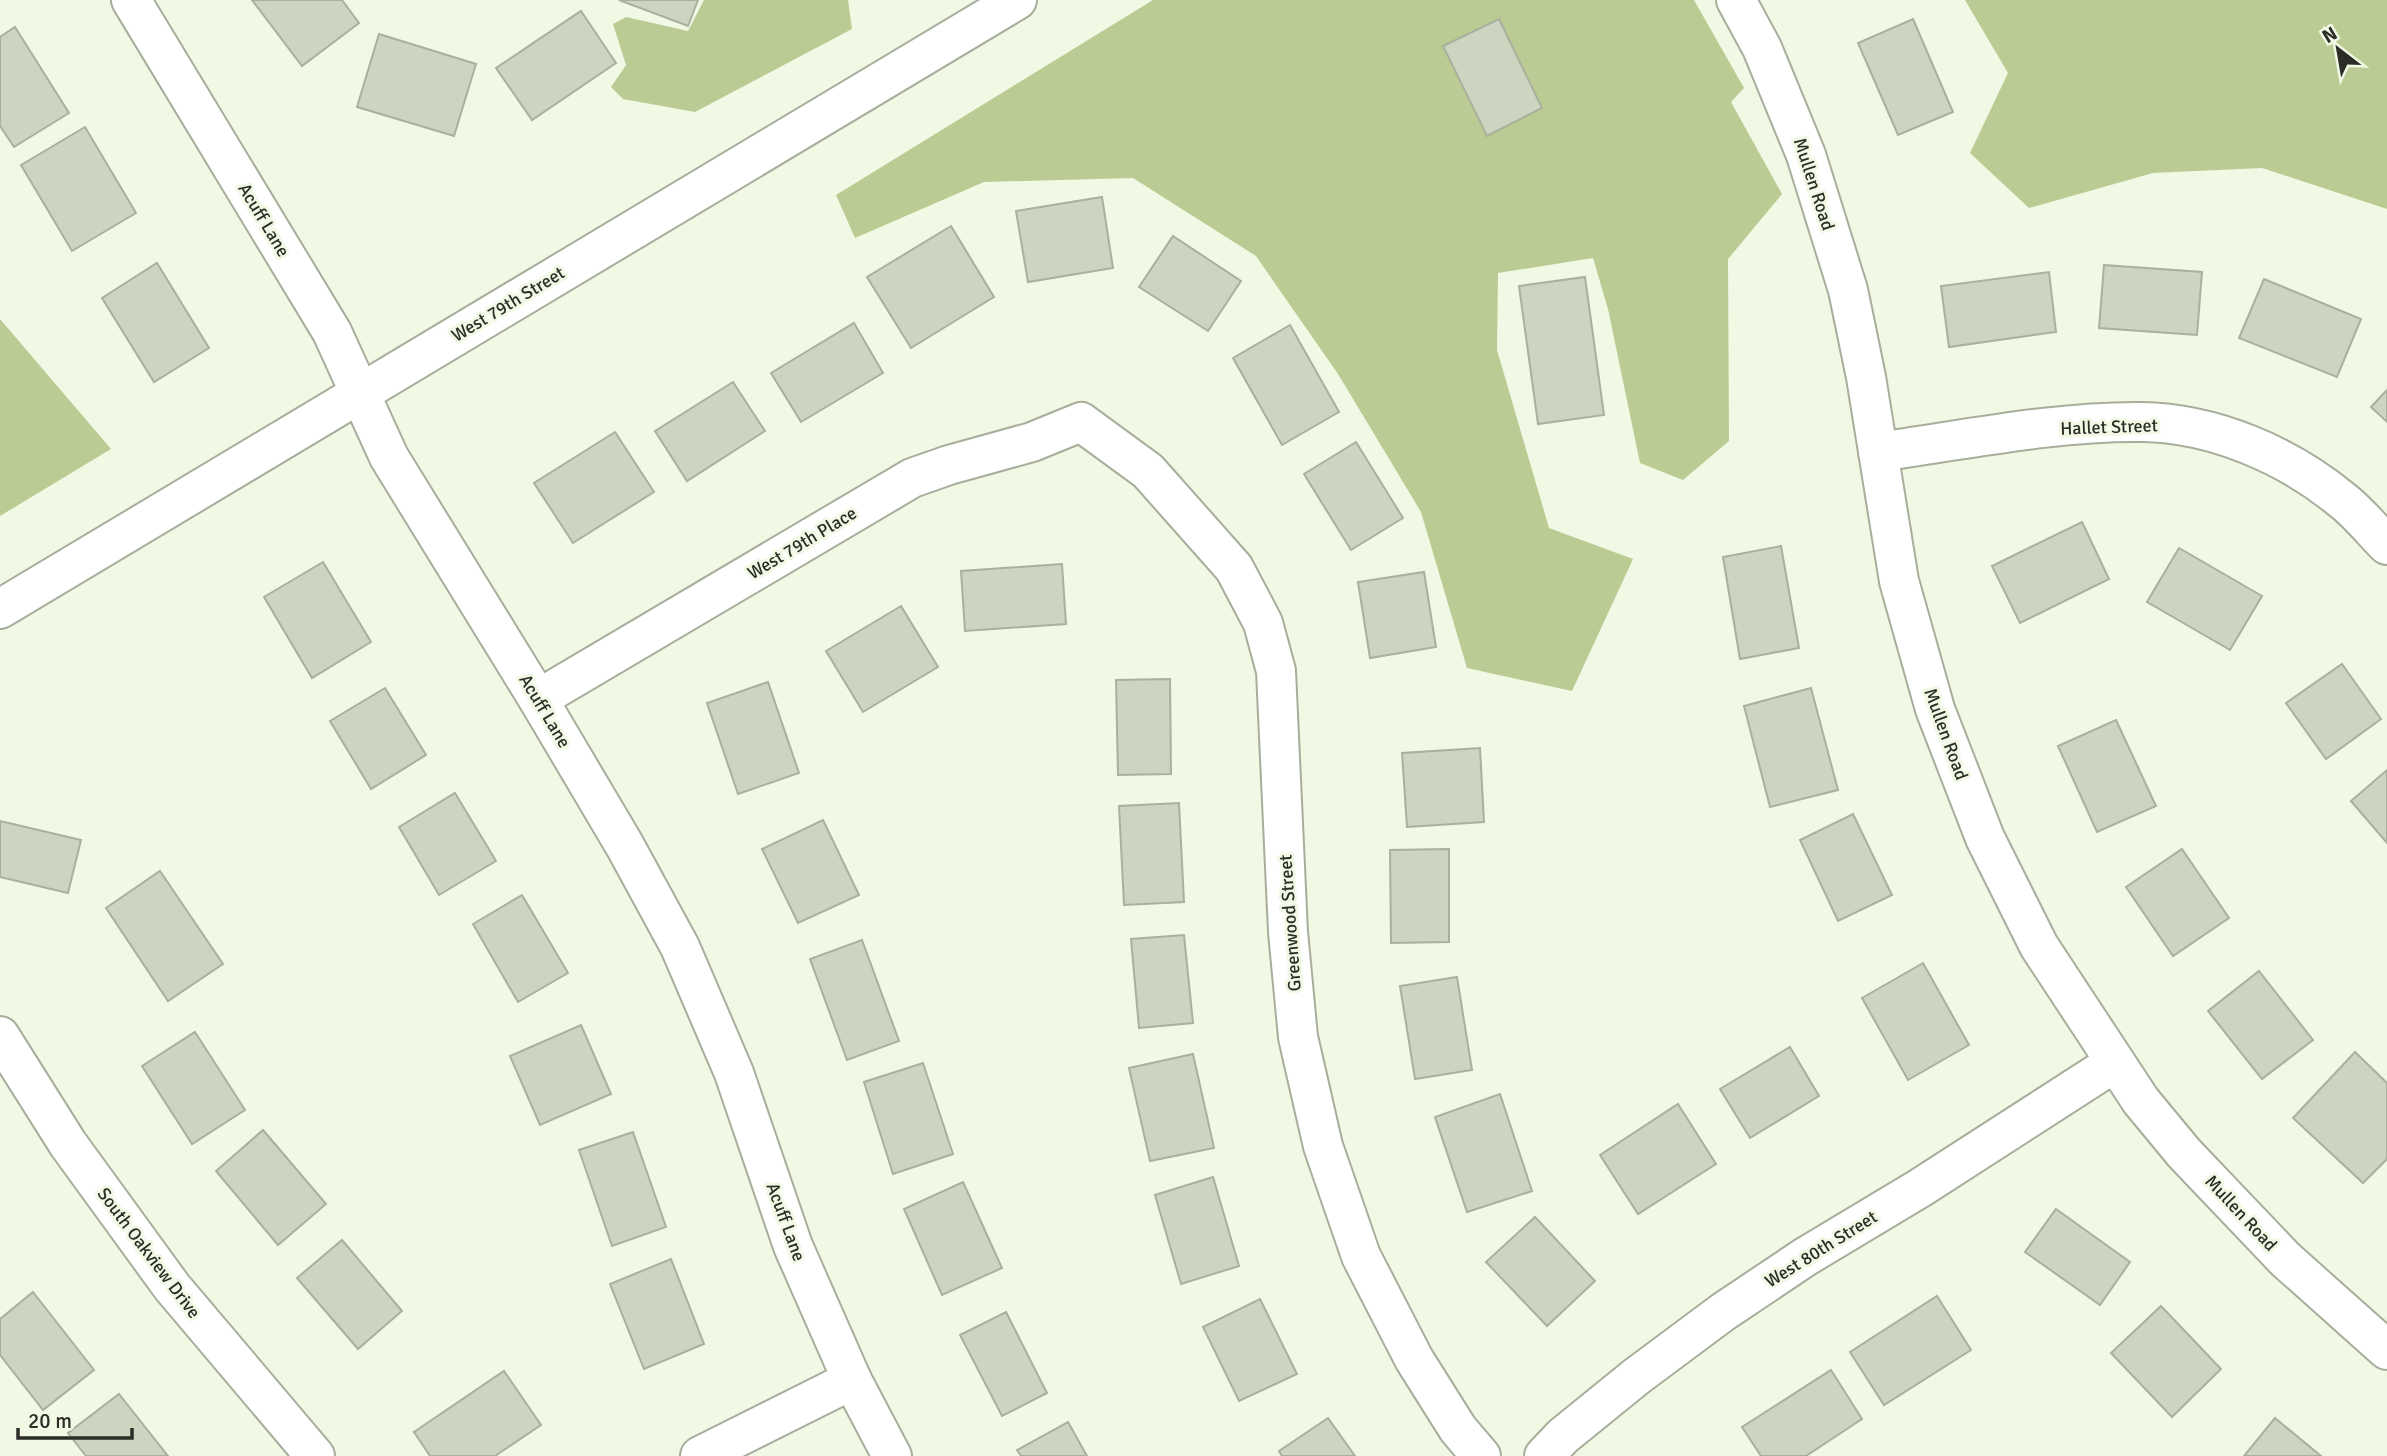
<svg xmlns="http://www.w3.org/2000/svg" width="2387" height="1456" font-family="Signika,sans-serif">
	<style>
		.forest { fill: #bacc93 }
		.building { fill: #cdd4c0; stroke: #a9b09d; stroke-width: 2 }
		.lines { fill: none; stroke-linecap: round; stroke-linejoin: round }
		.minor-casing { stroke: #a7ae9b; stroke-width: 42 }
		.tertiary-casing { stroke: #a7ae9b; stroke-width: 42 }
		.minor { stroke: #fff; stroke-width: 38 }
		.tertiary { stroke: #fff; stroke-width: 38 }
		.labels { text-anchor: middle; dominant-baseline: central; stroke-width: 6; stroke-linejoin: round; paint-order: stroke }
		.street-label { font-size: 18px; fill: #2b2d26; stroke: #f1f8e4 }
	</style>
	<rect width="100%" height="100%" fill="#f1f8e4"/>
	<g class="forest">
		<path d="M704,0h144l4,29 -157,83 -72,-13 -12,-12 15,-22 -13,-41 13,-7 62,14z"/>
		<path d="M1153,0h541l50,88 -13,14 51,92 -54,65 1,182 -46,39 -43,-17 -32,-154 -15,-51 -95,15 -1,77 52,178 84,31 -61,132 -105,-23 -46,-156 -83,-138 -82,-118 -123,-78 -149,4 -129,56 -19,-43z"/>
		<path d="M1965,0h422v209l-125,-41 -109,5 -124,35 -59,-55 38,-80z"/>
		<path d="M0,319l111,130 -111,67z"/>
	</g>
	<g class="building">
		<path d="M252,0h90l17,23 -57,43z"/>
		<path d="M619,0h79l-10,26z"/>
		<path d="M581,11l35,52 -84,57 -36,-52z"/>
		<path d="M1499,19l43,89 -55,28 -44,-90z"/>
		<path d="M1913,19l40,93 -55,23 -40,-92z"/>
		<path d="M15,27l54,86 -55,34 -14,-21v-89z"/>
		<path d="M379,34l97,30 -22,72 -97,-29z"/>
		<path d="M85,127l51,86 -64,38 -51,-86z"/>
		<path d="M1102,197l11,71 -85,14 -12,-71z"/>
		<path d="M951,226l43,71 -83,51 -44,-71z"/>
		<path d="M1173,236l68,45 -33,50 -69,-44z"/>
		<path d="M157,263l52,85 -55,34 -52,-84z"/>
		<path d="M2104,265l98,7 -5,63 -98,-7z"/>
		<path d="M2049,272l7,60 -107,15 -8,-61z"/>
		<path d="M1585,277l19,138 -66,9 -19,-138z"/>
		<path d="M2264,279l97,40 -24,58 -98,-39z"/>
		<path d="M854,323l29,50 -82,49 -30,-49z"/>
		<path d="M1290,325l49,87 -57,33 -49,-87z"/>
		<path d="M733,382l32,49 -78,50 -32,-50z"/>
		<path d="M2387,390v32l-16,-15z"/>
		<path d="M615,432l39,60 -81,51 -39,-60z"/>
		<path d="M1356,442l47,76 -52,32 -47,-76z"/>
		<path d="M2082,522l27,57 -89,44 -28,-57z"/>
		<path d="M1781,546l18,102 -59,11 -17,-102z"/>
		<path d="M2179,548l83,48 -32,54 -83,-48z"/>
		<path d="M323,562l48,80 -59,36 -48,-81z"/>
		<path d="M1062,564l4,60 -101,7 -4,-60z"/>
		<path d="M1424,572l12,75 -66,11 -12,-76z"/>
		<path d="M901,606l37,61 -75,45 -37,-61z"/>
		<path d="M2342,664l39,55 -55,40 -40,-56z"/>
		<path d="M1170,679l1,95 -53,1 -2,-95z"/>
		<path d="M768,682l31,91 -61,21 -31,-91z"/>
		<path d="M385,688l41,67 -55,34 -41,-68z"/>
		<path d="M1811,688l27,102 -68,17 -26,-101z"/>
		<path d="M2116,720l40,86 -59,26 -39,-86z"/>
		<path d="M1480,748l4,74 -77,5 -5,-74z"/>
		<path d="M2387,770v73l-36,-42z"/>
		<path d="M455,793l41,68 -57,34 -40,-68z"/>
		<path d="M1179,803l5,99 -60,3 -5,-99z"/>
		<path d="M1853,814l39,81 -54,26 -38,-81z"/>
		<path d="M823,820l36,75 -61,28 -36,-74z"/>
		<path d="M0,821l81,19 -13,53 -68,-16z"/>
		<path d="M1449,849v93l-58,1 -1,-93z"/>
		<path d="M2182,849l47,69 -56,38 -47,-69z"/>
		<path d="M160,871l63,93 -55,37 -62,-93z"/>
		<path d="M522,895l46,78 -50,29 -45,-78z"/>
		<path d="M1184,935l9,88 -54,5 -8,-89z"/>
		<path d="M862,940l37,101 -52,19 -37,-101z"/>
		<path d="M1923,963l46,82 -61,35 -46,-82z"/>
		<path d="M2259,971l54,69 -51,39 -54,-68z"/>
		<path d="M1457,977l15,93 -57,9 -15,-93z"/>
		<path d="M581,1025l30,69 -71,31 -30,-69z"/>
		<path d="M195,1032l50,78 -53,34 -50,-78z"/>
		<path d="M1790,1047l29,49 -69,42 -30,-49z"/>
		<path d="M2355,1052l32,31v76l-24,24 -70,-65z"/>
		<path d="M1193,1054l21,94 -64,13 -21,-93z"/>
		<path d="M923,1063l30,91 -60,20 -29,-92z"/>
		<path d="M1500,1094l32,97 -65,21 -32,-95z"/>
		<path d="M1678,1104l38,60 -78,50 -38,-59z"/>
		<path d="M263,1130l63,74 -48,41 -62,-74z"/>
		<path d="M633,1132l33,95 -54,19 -33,-96z"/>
		<path d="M1213,1177l26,89 -58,18 -26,-89z"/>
		<path d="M963,1182l39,86 -60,27 -38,-86z"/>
		<path d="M2056,1209l74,53 -30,43 -75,-53z"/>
		<path d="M1535,1217l60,64 -48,45 -61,-64z"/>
		<path d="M342,1240l60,71 -44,38 -61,-71z"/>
		<path d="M671,1259l33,85 -60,25 -34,-85z"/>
		<path d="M33,1292l61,78 -51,40 -43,-55v-36z"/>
		<path d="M1937,1296l34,54 -87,55 -34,-53z"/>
		<path d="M1260,1299l37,75 -58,27 -36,-74z"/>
		<path d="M2161,1306l60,63 -49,48 -61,-64z"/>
		<path d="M1006,1312l41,81 -45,23 -42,-81z"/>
		<path d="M1831,1370l31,49 -56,37h-45l-19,-29z"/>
		<path d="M504,1371l37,54 -46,31h-65l-16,-24z"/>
		<path d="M119,1394l49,62h-82l-18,-23z"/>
		<path d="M1328,1418l27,38h-73l-3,-5z"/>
		<path d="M2275,1418l46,38h-77z"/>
		<path d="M1068,1422l19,34h-66l-4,-6z"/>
	</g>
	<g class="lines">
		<defs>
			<g id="minor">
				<path d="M131,0l201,332 57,125 149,242 87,147 55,101 54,126 59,173 59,134 40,76"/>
				<path d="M1736,0l26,48 44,107 42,135 18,87 33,204 36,128 50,129 54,108 102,155 43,52 101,106 102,91"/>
				<path d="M1878,452c87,-12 177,-31 264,-30 71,1 146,33 200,78 17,13 30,30 45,45"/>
				<path d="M538,699l374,-221 37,-13 83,-23 49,-20 67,49 86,97 29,55 13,48 12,261 10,105 25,109 38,110 53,103 44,70 23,27"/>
				<path d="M0,1036l68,108 104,143 143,169"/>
				<path d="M700,1456l152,-76"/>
				<path d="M1544,1456l19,-20 74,-60 86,-64 82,-55 115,-69 194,-125"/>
			</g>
			<path id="tertiary" d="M0,609l1017,-609"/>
		</defs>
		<use href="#minor" class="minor-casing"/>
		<use href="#tertiary" class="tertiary-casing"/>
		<use href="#minor" class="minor"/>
		<use href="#tertiary" class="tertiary"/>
	</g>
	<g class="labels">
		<g class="street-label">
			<text transform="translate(1814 184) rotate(72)">Mullen Road</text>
			<text transform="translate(264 220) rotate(59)">Acuff Lane</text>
			<text transform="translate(508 304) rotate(-31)">West 79th Street</text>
			<text transform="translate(2109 427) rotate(-2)">Hallet Street</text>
			<text transform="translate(802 543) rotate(-31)">West 79th Place</text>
			<text transform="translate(545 711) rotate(59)">Acuff Lane</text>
			<text transform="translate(1946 734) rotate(70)">Mullen Road</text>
			<text transform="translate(1290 923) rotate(-94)">Greenwood Street</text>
			<text transform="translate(2241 1213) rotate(47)">Mullen Road</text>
			<text transform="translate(786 1222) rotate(70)">Acuff Lane</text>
			<text transform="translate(1821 1249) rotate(-32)">West 80th Street</text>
			<text transform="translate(149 1253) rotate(53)">South Oakview Drive</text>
		</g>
	</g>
	<g transform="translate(2338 49) rotate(329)" stroke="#f1f8e4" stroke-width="5" paint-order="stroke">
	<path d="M0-5L12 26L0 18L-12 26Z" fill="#2b2d26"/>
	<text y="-10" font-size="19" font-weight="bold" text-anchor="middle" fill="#2b2d26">N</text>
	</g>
	<path d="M18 1428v10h114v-10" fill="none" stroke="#2b2d26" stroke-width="3.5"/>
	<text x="28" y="1428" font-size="21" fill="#2b2d26" stroke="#f1f8e4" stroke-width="5" paint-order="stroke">20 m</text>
</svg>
